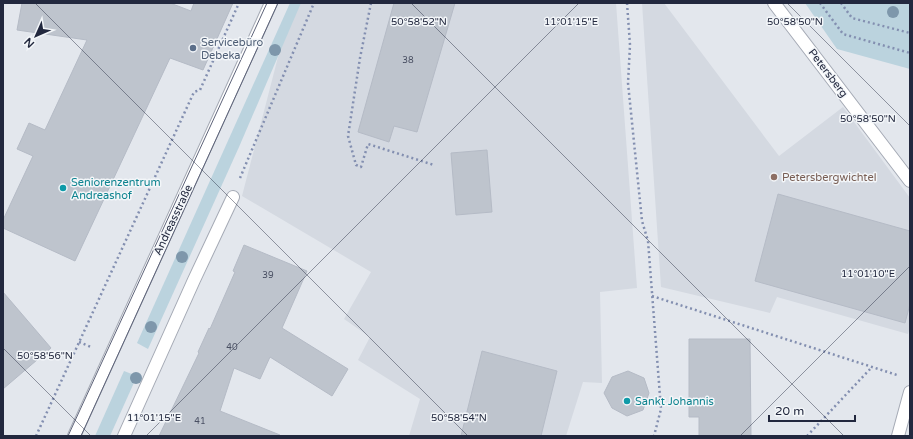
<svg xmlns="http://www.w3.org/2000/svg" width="913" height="439" font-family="'Varela Round',sans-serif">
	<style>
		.built { fill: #d4d9e1 }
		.green { fill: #bbd3de }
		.building { fill: #bec4cd; stroke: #b5bbc6 }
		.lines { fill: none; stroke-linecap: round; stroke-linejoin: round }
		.lane-casing { stroke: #a5aab5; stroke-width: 14 }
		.street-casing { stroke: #a5aab5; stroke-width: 14 }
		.path { stroke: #838fb0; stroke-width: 2.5; stroke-dasharray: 2 3; stroke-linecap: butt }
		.lane { stroke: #fff; stroke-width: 12 }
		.street { stroke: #fff; stroke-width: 12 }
		.tram { stroke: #5d6379; stroke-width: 1 }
		.tree { fill: #7e97ab }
		.ticks { fill: none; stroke: #22283e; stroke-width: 1; stroke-opacity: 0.45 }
		.service-dot { fill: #5c6f8a; stroke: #f3f6f9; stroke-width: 1.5 }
		.education-dot { fill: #8d6e63; stroke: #f3f6f9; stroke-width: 1.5 }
		.culture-dot { fill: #0f9aa8; stroke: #f3f6f9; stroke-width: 1.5 }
		.labels { text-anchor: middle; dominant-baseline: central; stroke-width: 3; stroke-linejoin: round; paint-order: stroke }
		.number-label { font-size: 9px; fill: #494f62 }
		.service-label { font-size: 11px; fill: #4e5e75; stroke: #f3f6f9; text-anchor: start }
		.street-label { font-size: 11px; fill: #22283e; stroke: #f3f6f9 }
		.education-label { font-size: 11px; fill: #785e54; stroke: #f3f6f9; text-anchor: start }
		.culture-label { font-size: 11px; fill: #0d838f; stroke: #f3f6f9; text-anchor: start }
		.ticks-label { font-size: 10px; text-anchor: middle; fill: #22283e; stroke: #f3f6f9; stroke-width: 3; stroke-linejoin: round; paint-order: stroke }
	</style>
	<rect width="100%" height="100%" fill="#e3e7ed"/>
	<g class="built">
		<path d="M292,3h324l21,285 -37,4 2,91 -19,-1 -17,54h-157l11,-37 -62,-39 12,-23 -26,-18 27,-47 -129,-76z"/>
		<path d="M642,3h22l115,153 64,-49 67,91v130l-2,6 -131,-37 -7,16 -109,-26z"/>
	</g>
	<g class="green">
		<path d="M290,3h11l-62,144 -91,202 -11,-6z"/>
		<path d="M805,3h105v66l-73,-20z"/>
		<path d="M124,371l13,5 -27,60h-15z"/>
	</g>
	<g class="building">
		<path d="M22,3h148l21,8 3,-8h39l-30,67 -33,-12 -95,203 -72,-33v-8l30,-64 -16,-7 12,-26 16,7 42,-90 -70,-10z"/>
		<path d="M394,3h61l-38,129 -23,-6 -5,16 -31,-10z"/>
		<path d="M487,150l5,62 -36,3 -5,-62z"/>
		<path d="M778,194l132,37v73l-5,19 -150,-42z"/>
		<path d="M244,245l63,26 -25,57 66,41 -16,27 -62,-39 -10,22 -26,-11 -14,43 60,24v1h-121l40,-83 -1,-1 11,-24 1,1 25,-57 -2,-1z"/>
		<path d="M3,292l48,56 -48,41z"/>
		<path d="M689,339h61l1,97h-52v-19h-10z"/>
		<path d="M482,351l75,20 -16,65h-80z"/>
		<path d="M628,371l16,7 5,15 -6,17 -16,6 -15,-8 -8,-15 8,-16z"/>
	</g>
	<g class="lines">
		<defs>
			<g id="lane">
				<path d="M774,3l136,178"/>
				<path d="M898,436l12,-44"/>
			</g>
			<g id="street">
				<path d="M74,436l197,-433"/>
				<path d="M124,436l70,-156 39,-83"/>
			</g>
		</defs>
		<use href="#lane" class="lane-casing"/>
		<use href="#street" class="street-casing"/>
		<g class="path">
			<path d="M371,3l-11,55 -12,78 8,29 5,2 7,-23 66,21"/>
			<path d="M627,3l3,42 -2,38 14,138 6,20 13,168 -7,27"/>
			<path d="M820,3l23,31 67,19"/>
			<path d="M841,3l11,15 58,15"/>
			<path d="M240,178l74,-175"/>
			<path d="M652,296l245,79"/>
			<path d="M79,342l12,5"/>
			<path d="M36,436l158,-344 6,-2 39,-87"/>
			<path d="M807,436l65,-69"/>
		</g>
		<use href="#lane" class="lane"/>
		<use href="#street" class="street"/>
		<g class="tram">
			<path d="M68,436l199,-433"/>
			<path d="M81,436l197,-433"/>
		</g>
	</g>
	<g class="tree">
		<circle cx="893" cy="12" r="6"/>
		<circle cx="275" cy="50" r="6"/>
		<circle cx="182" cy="257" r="6"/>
		<circle cx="151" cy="327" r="6"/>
		<circle cx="136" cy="378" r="6"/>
	</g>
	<path class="ticks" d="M35,3l433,433M411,3l433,433M787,3l123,123M3,348l88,88M146,436l433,-433M740,436l170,-170"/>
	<circle class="service-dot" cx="193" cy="48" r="4"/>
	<circle class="education-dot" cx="774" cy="177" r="4"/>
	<g class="culture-dot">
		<circle cx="63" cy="188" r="4"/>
		<circle cx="627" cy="401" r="4"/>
	</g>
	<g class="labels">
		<g class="number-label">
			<text x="408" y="60">38</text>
			<text x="268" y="275">39</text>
			<text x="232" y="347">40</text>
			<text x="200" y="421">41</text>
		</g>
		<g class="service-label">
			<text x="201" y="42">Servicebüro<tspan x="201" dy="13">Debeka</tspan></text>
		</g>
		<g class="street-label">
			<text transform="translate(828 73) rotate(53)">Petersberg</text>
			<text transform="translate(173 220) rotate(-65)">Andreasstraße</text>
		</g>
		<g class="education-label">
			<text x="782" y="177">Petersbergwichtel</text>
		</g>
		<g class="culture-label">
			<text x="71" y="182">Seniorenzentrum<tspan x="71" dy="13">Andreashof</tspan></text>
			<text x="635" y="401">Sankt Johannis</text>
		</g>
	</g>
	<g class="ticks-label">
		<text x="419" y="25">50°58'52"N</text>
		<text x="571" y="25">11°01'15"E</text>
		<text x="795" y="25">50°58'50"N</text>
		<text x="868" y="122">50°58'50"N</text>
		<text x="868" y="277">11°01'10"E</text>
		<text x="45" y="359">50°58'56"N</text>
		<text x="154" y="421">11°01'15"E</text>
		<text x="459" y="421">50°58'54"N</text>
	</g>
	<rect width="913" height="439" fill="none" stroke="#22283e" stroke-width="8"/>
	<g transform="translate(36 36) rotate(225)" stroke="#f3f6f9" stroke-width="3" paint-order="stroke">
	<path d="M0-3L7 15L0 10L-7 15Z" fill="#22283e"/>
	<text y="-6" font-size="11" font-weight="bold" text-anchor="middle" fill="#22283e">N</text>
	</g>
	<path d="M769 415v6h86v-6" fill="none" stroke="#22283e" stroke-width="2"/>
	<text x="775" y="415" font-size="12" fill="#22283e" stroke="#f3f6f9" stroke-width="3" paint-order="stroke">20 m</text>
</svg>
